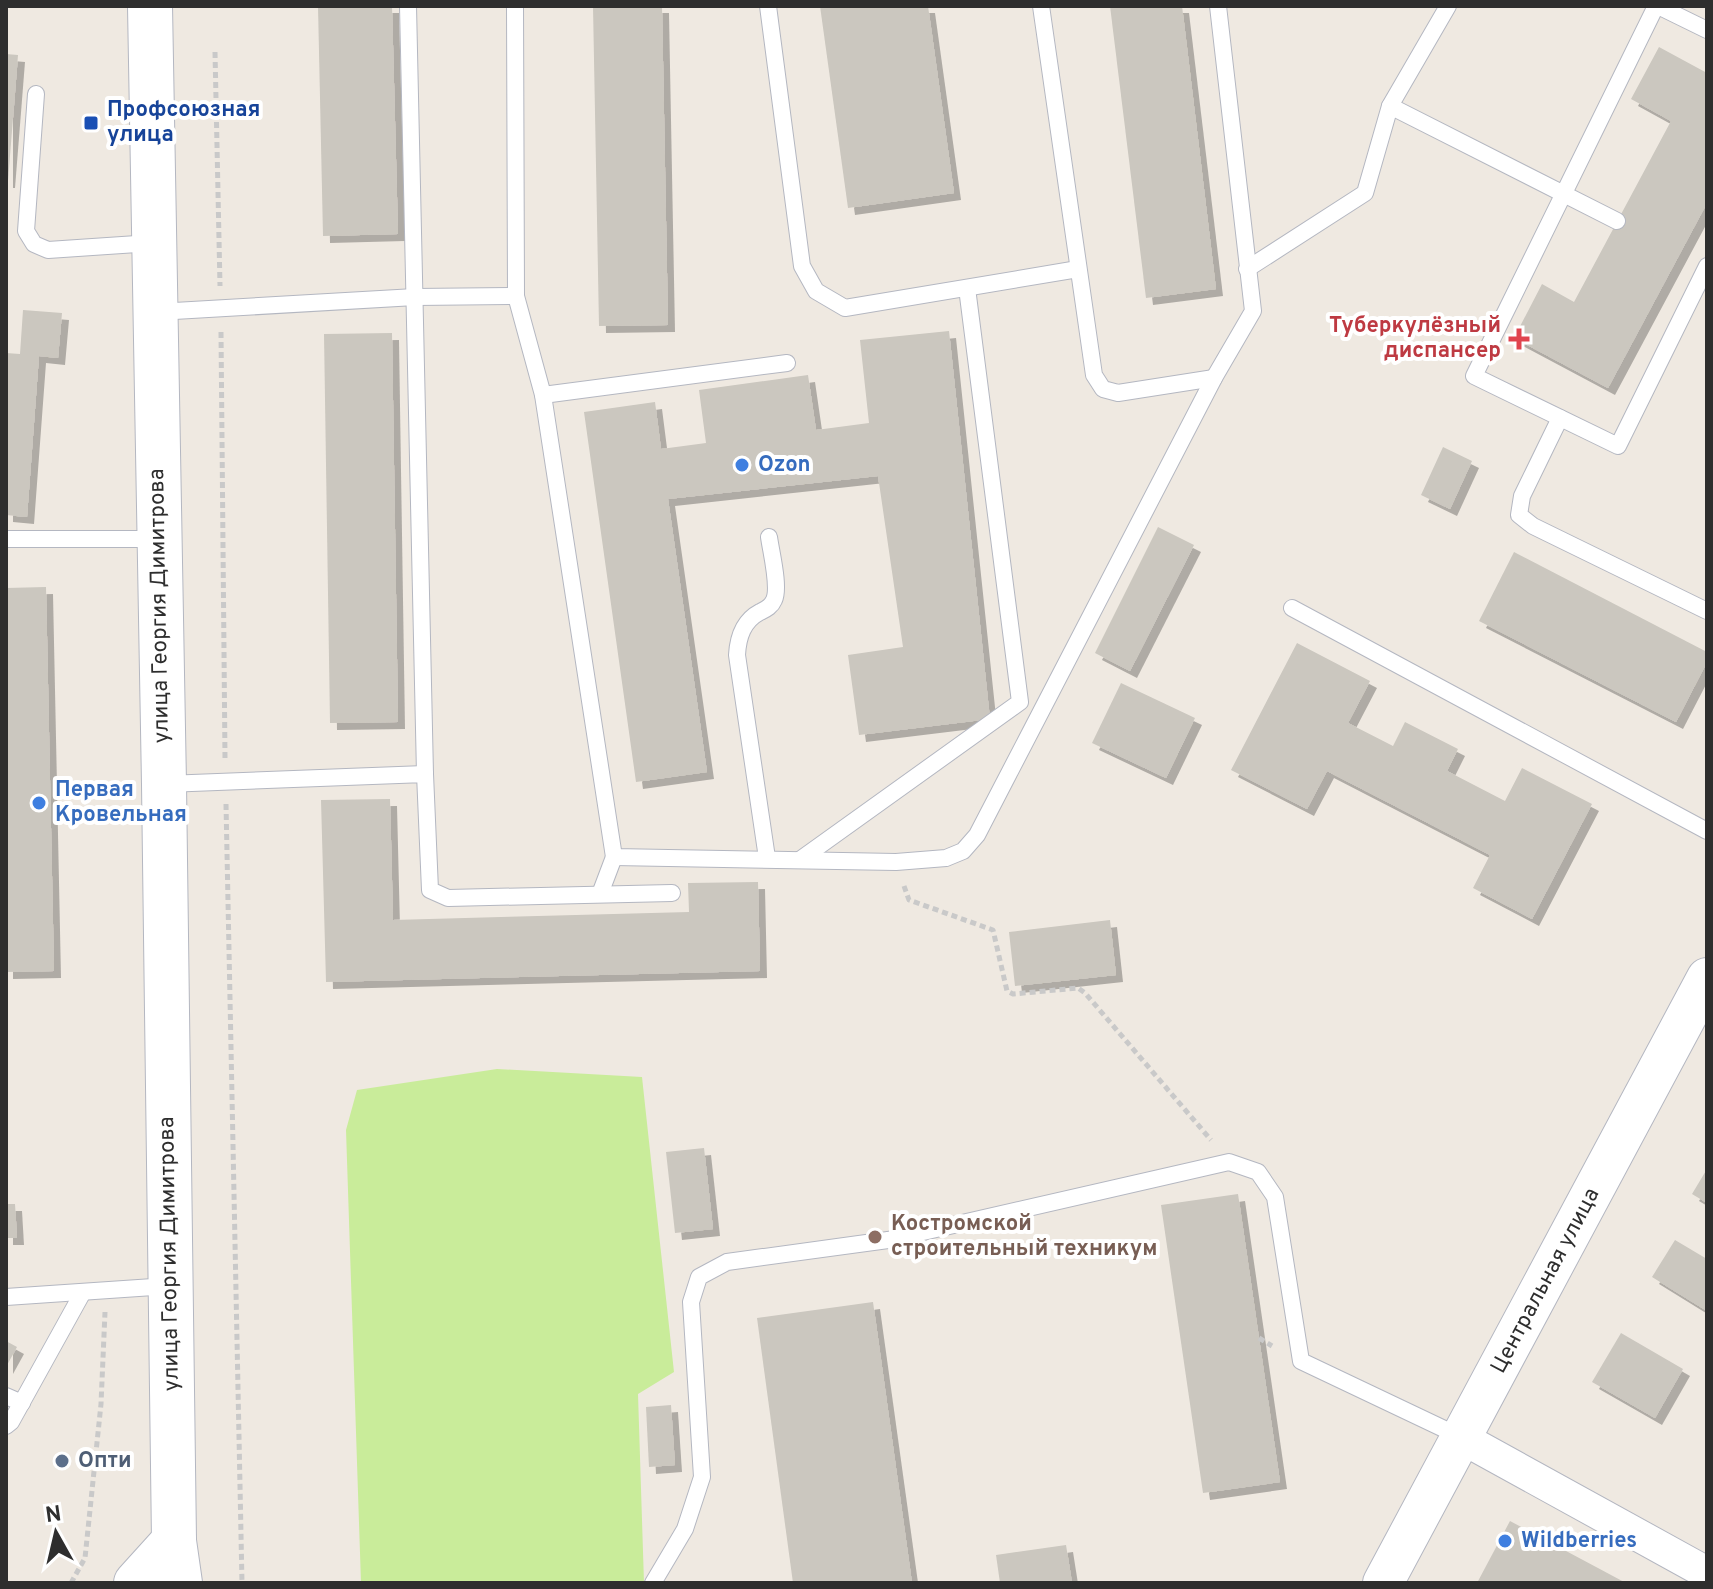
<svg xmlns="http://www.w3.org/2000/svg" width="1713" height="1589" font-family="Overpass,sans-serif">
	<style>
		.pitch { fill: #c9ec9a }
		.building { fill: #cbc7bf; filter: url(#shadow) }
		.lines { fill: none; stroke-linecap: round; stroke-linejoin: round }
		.service-casing { stroke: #b4b7c1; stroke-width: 18 }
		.minor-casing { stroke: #b4b7c1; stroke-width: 34 }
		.tertiary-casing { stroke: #b4b7c1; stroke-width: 42 }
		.secondary-casing { stroke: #b4b7c1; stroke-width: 46 }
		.path { stroke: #c9c9c9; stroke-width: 5; stroke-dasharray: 6 4; stroke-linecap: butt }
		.service { stroke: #fff; stroke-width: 16 }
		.minor { stroke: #fff; stroke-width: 32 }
		.tertiary { stroke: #fff; stroke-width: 40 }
		.secondary { stroke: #fff; stroke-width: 44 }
		.transit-dot { fill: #1a4fb4; stroke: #fff; stroke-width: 3 }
		.health-dot { fill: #e0444e; stroke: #fff; stroke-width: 3 }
		.shop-dot { fill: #3f7fe0; stroke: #fff; stroke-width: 3 }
		.education-dot { fill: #8d6e63; stroke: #fff; stroke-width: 3 }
		.service-dot { fill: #5c6f8a; stroke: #fff; stroke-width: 3 }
		.labels { text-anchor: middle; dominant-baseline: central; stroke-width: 8; stroke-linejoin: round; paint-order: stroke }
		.transit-label { font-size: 22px; font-weight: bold; fill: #164399; stroke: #fff; text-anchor: start }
		.health-label { font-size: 22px; font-weight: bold; fill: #be3a42; stroke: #fff; text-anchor: end }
		.shop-label { font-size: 22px; font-weight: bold; fill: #366cbe; stroke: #fff; text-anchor: start }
		.street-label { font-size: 22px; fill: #2e2e2e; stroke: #fff }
		.education-label { font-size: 22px; font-weight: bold; fill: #785e54; stroke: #fff; text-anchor: start }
		.service-label { font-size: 22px; font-weight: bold; fill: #4e5e75; stroke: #fff; text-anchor: start }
	</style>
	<defs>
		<filter id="shadow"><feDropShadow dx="7" dy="7" stdDeviation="0" flood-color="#0004"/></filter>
	</defs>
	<rect width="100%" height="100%" fill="#efe9e1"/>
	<path class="pitch" d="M497,1069l145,8 32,295 -36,22 6,189h-283l-15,-453 11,-40z"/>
	<g class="building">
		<path d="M318,6h74l6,228 -75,2z"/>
		<path d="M593,6h69l6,319 -69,1z"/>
		<path d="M820,6h108l26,187 -106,15z"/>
		<path d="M1110,6h72l34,283 -70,9z"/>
		<path d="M1659,47l48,26v130l-99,185 -94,-50 28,-54 32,18 97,-181 -40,-22z"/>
		<path d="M6,54l12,1 -10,126h-2z"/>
		<path d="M23,310l39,3 -4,45 -19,-2 -12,161 -21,-2v-162l14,1z"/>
		<path d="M949,331l41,388 -131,16 -11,-80 55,-8 -25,-171 -210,23 39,273 -71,10 -52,-370 71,-10 6,47 45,-6 -7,-53 109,-15 8,55 53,-7 -9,-83z"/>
		<path d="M392,333l6,389 -68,1 -6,-389z"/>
		<path d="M1443,447l29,14 -22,48 -29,-14z"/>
		<path d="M1158,527l36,18 -64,126 -35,-18z"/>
		<path d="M1514,552l193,100v10l-31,60 -197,-101z"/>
		<path d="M46,587l8,384 -48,1v-384z"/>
		<path d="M1297,643l73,38 -22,42 45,23 12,-24 53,27 -11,22 58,30 17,-33 70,36 -60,115 -59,-31 17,-33 -163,-84 -20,38 -76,-39z"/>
		<path d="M1121,683l74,35 -29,60 -74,-35z"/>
		<path d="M390,799l3,121 296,-8 -1,-29 70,-1 2,89 -434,11 -5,-182z"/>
		<path d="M1110,920l6,55 -101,11 -6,-54z"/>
		<path d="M704,1148l9,81 -38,4 -9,-81z"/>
		<path d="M1707,1169v34l-15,-9z"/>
		<path d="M1238,1194l42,288 -77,11 -42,-288z"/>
		<path d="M6,1204h9l2,34h-11z"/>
		<path d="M1675,1240l32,19v52l-55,-34z"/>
		<path d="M873,1302l39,281h-119l-36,-265z"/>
		<path d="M1621,1333l62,36 -28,49 -63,-36z"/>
		<path d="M6,1341l11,6 -11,20z"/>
		<path d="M671,1405l4,60 -26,2 -3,-60z"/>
		<path d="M1510,1521l116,62h-149z"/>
		<path d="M1066,1545l6,38h-72l-4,-28z"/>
	</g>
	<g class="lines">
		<defs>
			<g id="service">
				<path d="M408,6l17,768"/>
				<path d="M515,6l1,290 27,99 71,462 282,5 50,-4 17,-7 14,-16 237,-457 39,-67 -35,-305"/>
				<path d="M768,6l34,260 14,25 29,17 233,-39"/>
				<path d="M1041,6l53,369 9,14 15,4 96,-15"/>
				<path d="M1656,6l-182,370 144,70 89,-180"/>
				<path d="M1658,6l49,24"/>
				<path d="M36,94l-10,137 8,13 14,6 104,-7"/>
				<path d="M1390,106l227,115"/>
				<path d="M1247,269l118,-76 25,-87 58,-100"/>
				<path d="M157,312l258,-15 101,-1"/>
				<path d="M543,395l244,-32"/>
				<path d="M1560,418l-38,78 -3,19 14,11 174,85"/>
				<path d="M6,539h151"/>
				<path d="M1292,608l415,223"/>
				<path d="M166,784l259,-10 5,116 18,8 224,-5"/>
				<path d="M767,858l-30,-203c1,-18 6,-34 23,-43 6,-3 11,-5 14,-12 6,-13 -3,-48 -5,-63"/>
				<path d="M801,859l219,-157 -53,-414"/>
				<path d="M600,894l14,-37"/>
				<path d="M6,1297l162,-11"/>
				<path d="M6,1396l16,7"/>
				<path d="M6,1426l5,-4 72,-130"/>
				<path d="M653,1583l32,-54 17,-52 -11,-175 8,-25 28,-15 161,-22 341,-78 29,10 17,25 26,164 160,76"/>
			</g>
			<path id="minor" d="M1462,1438l245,135"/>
			<path id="tertiary" d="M1383,1583l324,-605"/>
			<g id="secondary">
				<path d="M150,6l14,778 10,757 6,42"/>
				<path d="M136,1583l38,-42"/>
			</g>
		</defs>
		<use href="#service" class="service-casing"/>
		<use href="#minor" class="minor-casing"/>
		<use href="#tertiary" class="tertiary-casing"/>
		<use href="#secondary" class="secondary-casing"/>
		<g class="path">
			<path d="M215,52l5,234"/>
			<path d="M221,332l4,426"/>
			<path d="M226,804l16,779"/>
			<path d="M904,886l5,14 84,30 14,61 6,3 65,-6 7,5 126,147"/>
			<path d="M1259,1338l13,8"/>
			<path d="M71,1583l14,-25 16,-154 4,-92"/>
		</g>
		<use href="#service" class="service"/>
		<use href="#minor" class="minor"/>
		<use href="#tertiary" class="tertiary"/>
		<use href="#secondary" class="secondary"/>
	</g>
	<rect class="transit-dot" x="83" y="115" width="16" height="16" rx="4"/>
	<path class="health-dot" d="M1515 327h8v8h8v8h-8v8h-8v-8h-8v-8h8z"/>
	<g class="shop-dot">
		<circle cx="742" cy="465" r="8"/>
		<circle cx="39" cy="803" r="8"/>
		<circle cx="1505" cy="1541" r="8"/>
	</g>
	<circle class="education-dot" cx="875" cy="1237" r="8"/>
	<circle class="service-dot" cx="62" cy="1461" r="8"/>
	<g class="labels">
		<g class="transit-label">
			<text x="107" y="110">Профсоюзная<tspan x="107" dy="25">улица</tspan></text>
		</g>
		<g class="health-label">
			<text x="1501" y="326">Туберкулёзный<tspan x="1501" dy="25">диспансер</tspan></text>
		</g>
		<g class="shop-label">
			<text x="758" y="465">Ozon</text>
			<text x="55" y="790">Первая<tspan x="55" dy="25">Кровельная</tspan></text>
			<text x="1521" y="1541">Wildberries</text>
		</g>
		<g class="street-label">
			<text transform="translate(160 606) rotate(-91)">улица Георгия Димитрова</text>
			<text transform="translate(170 1254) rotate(-91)">улица Георгия Димитрова</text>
			<text transform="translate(1546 1281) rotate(-62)">Центральная улица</text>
		</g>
		<g class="education-label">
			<text x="891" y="1224">Костромской<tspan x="891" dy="25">строительный техникум</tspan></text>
		</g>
		<g class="service-label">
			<text x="78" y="1461">Опти</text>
		</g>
	</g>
	<rect width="1713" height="1589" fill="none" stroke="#2e2e2e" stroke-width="16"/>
	<g transform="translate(56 1533) rotate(352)" stroke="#ffffff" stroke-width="6" paint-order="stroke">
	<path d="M0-6L14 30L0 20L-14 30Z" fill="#2e2e2e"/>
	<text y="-12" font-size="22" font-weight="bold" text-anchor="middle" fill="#2e2e2e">N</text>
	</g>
</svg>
